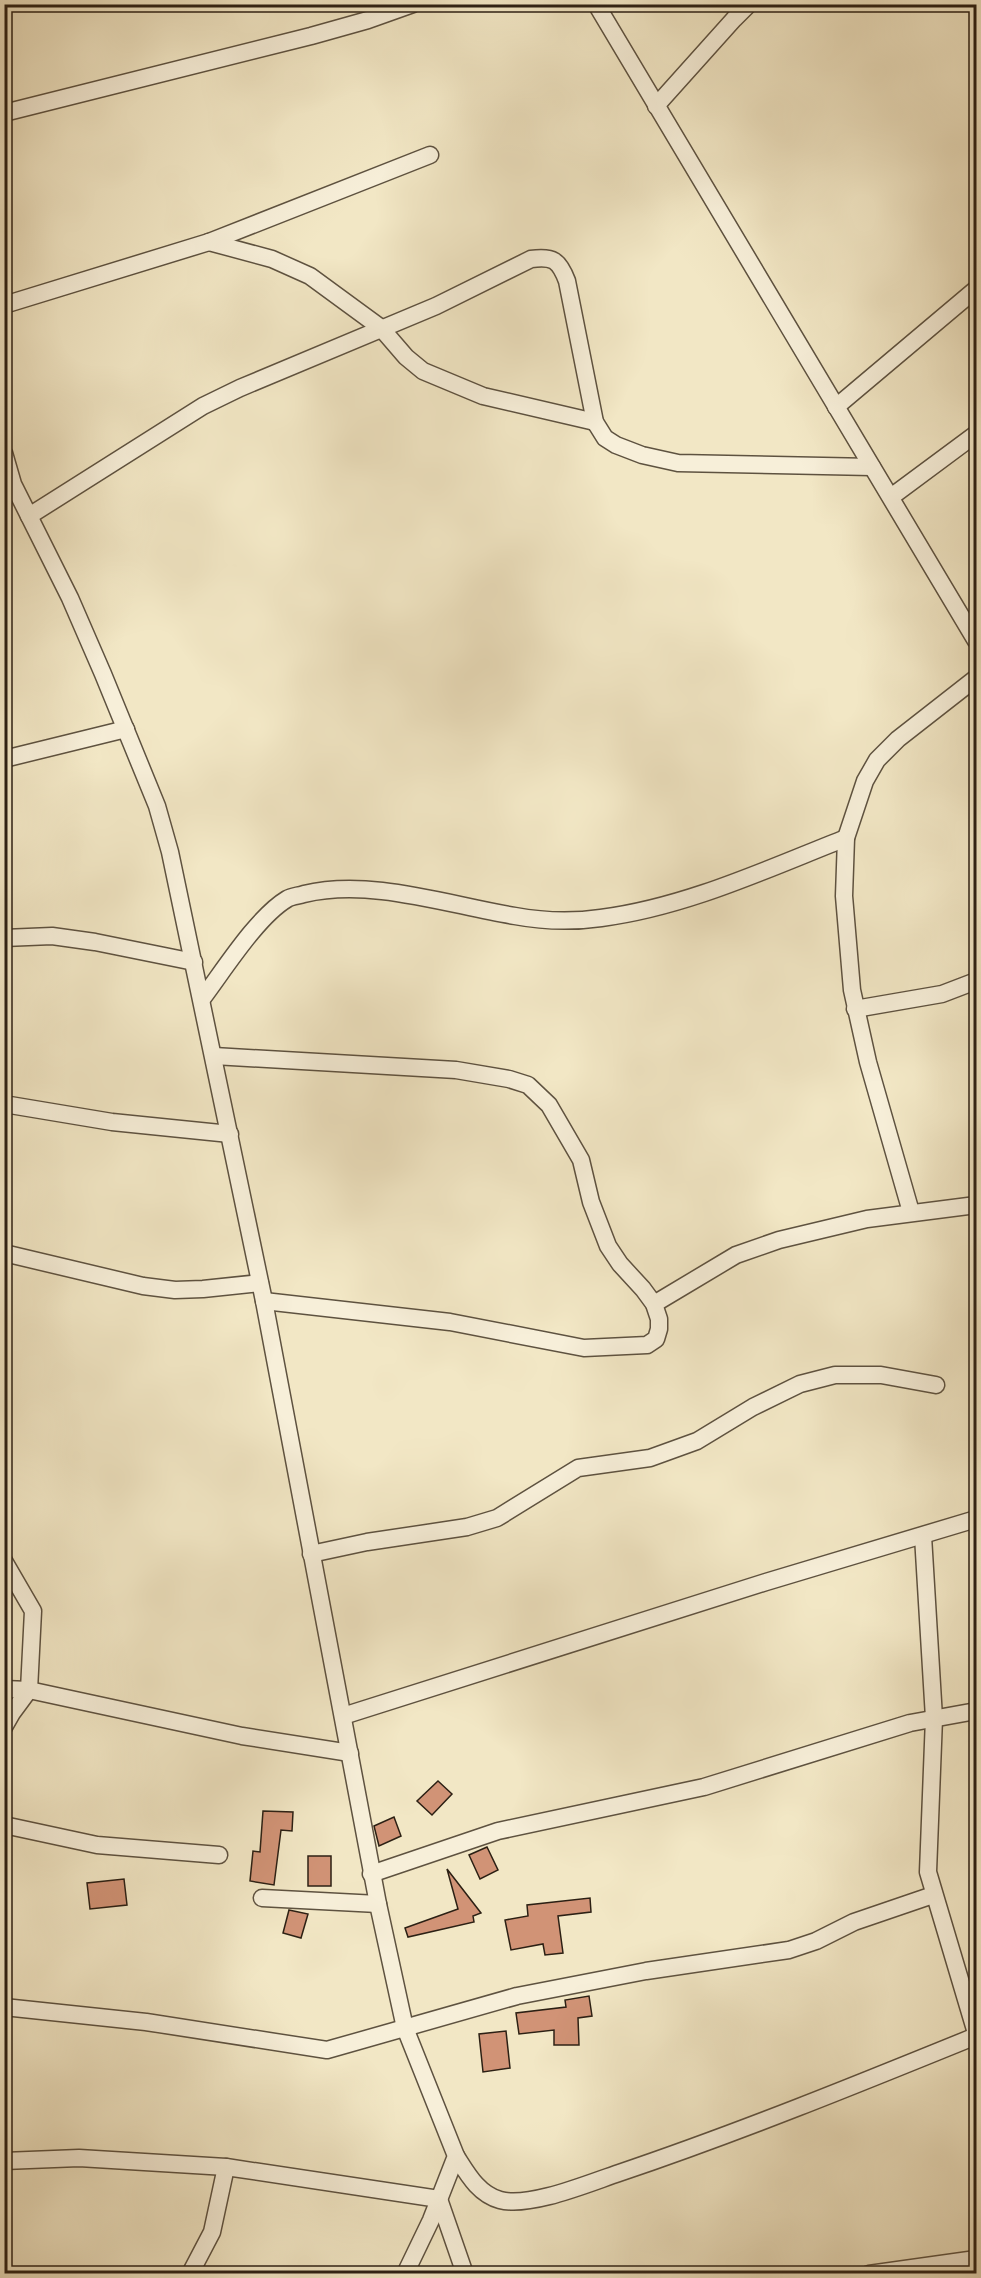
<svg xmlns="http://www.w3.org/2000/svg" width="981" height="2278" font-family="Vollkorn,serif">
	<style>
		.building { fill: #d19376; stroke: #2c2014; stroke-width: 1.5 }
		.lines { fill: none; stroke-linecap: round; stroke-linejoin: round }
		.street-casing { stroke: #5e5240; stroke-width: 19 }
		.street { stroke: #f7efd9; stroke-width: 16 }
	</style>
	<rect width="100%" height="100%" fill="#f2e7c5"/>
	<filter id="stains"><feTurbulence type="fractalNoise" baseFrequency=".00333" numOctaves="4"/><feColorMatrix values="0 0 0 0 .2 0 0 0 0 .09 0 0 0 0 .02 0 0 0 .5 -.17"/></filter>
	<radialGradient id="worn" r=".72"><stop offset=".6" stop-color="#630" stop-opacity="0"/><stop offset="1" stop-color="#630" stop-opacity=".3"/></radialGradient>
	<g class="building">
		<path d="M438,1781l14,13 -20,21 -15,-14z"/>
		<path d="M263,1811l30,1 -1,19 -11,-1 -7,55 -24,-4 3,-30 7,1z"/>
		<path d="M394,1817l7,19 -22,10 -5,-20z"/>
		<path d="M487,1847l11,23 -18,9 -11,-24z"/>
		<rect x="308" y="1856" width="23" height="30"/>
		<path d="M447,1869l34,44 -8,3 1,6 -66,15 -3,-9 53,-19z"/>
		<path d="M124,1879l3,26 -37,4 -3,-26z"/>
		<path d="M590,1898l1,14 -33,4 5,37 -18,2 -2,-11 -32,6 -6,-30 23,-4 -1,-11z"/>
		<path d="M289,1910l19,4 -7,24 -18,-5z"/>
		<path d="M589,1996l3,20 -14,2 1,27h-25v-15l-35,4 -3,-21 50,-6 -1,-7z"/>
		<path d="M506,2031l4,37 -27,4 -4,-38z"/>
	</g>
	<g class="lines">
		<defs>
			<g id="street">
				<path d="M596,4l380,637"/>
				<path d="M656,106l78,-87 15,-15"/>
				<path d="M4,113l307,-77 57,-16 45,-16"/>
				<path d="M209,242l63,17 38,17 71,52 25,29 17,14 60,25 112,26"/>
				<path d="M4,305l205,-63 221,-87"/>
				<path d="M836,407l140,-118"/>
				<path d="M4,453l9,31 57,114 33,76 54,132 13,46 94,449 114,603 27,124 51,128 -25,64 -26,54"/>
				<path d="M891,497l85,-63"/>
				<path d="M29,516l174,-110 37,-18 196,-82 95,-47c22,-3 28,1 36,22l28,141 10,16 11,7 26,10 36,8 194,4"/>
				<path d="M4,759l122,-30"/>
				<path d="M4,938l48,-2 43,6 99,20"/>
				<path d="M202,999c22,-29 55,-82 85,-100 5,-3 11,-3 17,-5 67,-16 144,11 211,22 27,5 58,6 86,2 85,-11 166,-49 245,-80"/>
				<path d="M855,1009l87,-15 34,-13"/>
				<path d="M214,1056l242,14 53,9 19,6 21,20 32,55 10,42 17,44 12,18 23,25 11,15 5,15v10l-3,10 -9,6 -63,3 -134,-26 -186,-21"/>
				<path d="M4,1104l108,18 118,12"/>
				<path d="M911,1212l-43,-150 -16,-72 -8,-94 2,-58 19,-57 12,-21 21,-21 78,-61"/>
				<path d="M4,1253l139,33 32,4 28,-1 57,-6"/>
				<path d="M654,1304l82,-49 43,-15 88,-21 109,-14"/>
				<path d="M923,1536l11,182 -6,154 48,161"/>
				<path d="M311,1554l56,-12 100,-15 30,-9 81,-50 72,-10 47,-17 56,-34 47,-23 35,-9h46l55,10"/>
				<path d="M4,1561l29,50 -4,79 -17,23 -8,14"/>
				<path d="M4,1689l25,1 213,46 108,17"/>
				<path d="M343,1716l423,-134 210,-63"/>
				<path d="M4,1825l93,20 122,10"/>
				<path d="M371,1874l127,-43 206,-44 206,-64 66,-12"/>
				<path d="M262,1898l116,6"/>
				<path d="M4,2007l142,15 181,28 190,-54 129,-25 143,-21 27,-9 38,-19 79,-27"/>
				<path d="M456,2156c11,17 22,38 44,44 30,8 89,-17 119,-27 121,-41 239,-89 357,-137"/>
				<path d="M4,2161l75,-3 147,9 213,32 26,75"/>
				<path d="M190,2274l22,-42 14,-65"/>
				<path d="M869,2274l107,-15"/>
			</g>
		</defs>
		<use href="#street" class="street-casing"/>
		<use href="#street" class="street"/>
	</g>
	<rect width="981" height="2278" fill="none" stroke="#f2e7c5" stroke-width="24"/>
	<rect x="6" y="6" width="969" height="2266" fill="none" stroke="#2c2014" stroke-width="3"/>
	<rect x="12" y="12" width="957" height="2254" fill="none" stroke="#2c2014" stroke-width="1.5"/>
	<rect width="100%" height="100%" filter="url(#stains)"/>
	<rect width="100%" height="100%" fill="url(#worn)"/>
</svg>
